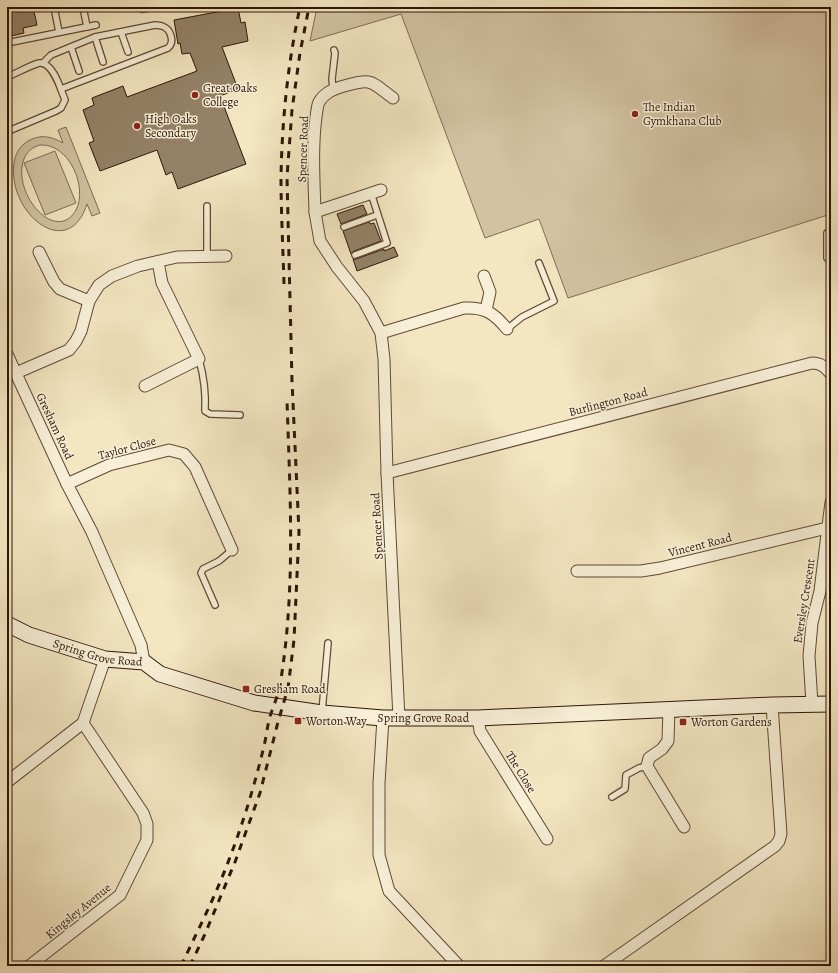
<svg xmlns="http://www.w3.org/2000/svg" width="838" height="973" font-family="Alegreya,serif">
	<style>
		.green { fill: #d2c2a2; stroke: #806c55; fill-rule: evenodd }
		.building { fill: #948268; stroke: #2e1508 }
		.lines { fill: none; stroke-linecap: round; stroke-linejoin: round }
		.service-casing { stroke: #5f4936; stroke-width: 8 }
		.minor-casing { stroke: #5f4936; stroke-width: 13 }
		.secondary-casing { stroke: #2e1508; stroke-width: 17 }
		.service { stroke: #f7efd7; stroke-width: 5.5 }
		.minor { stroke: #f7efd7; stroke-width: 11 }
		.secondary { stroke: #f7efd7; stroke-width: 15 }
		.rail { stroke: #2e1508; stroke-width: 3; stroke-dasharray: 7 7; stroke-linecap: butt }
		.poi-dot { fill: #8f2418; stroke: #f7efd7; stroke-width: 1.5 }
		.labels { text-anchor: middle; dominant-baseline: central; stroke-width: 3; stroke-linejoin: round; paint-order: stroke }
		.poi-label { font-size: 12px; fill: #2e1508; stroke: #f7efd7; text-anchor: start }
		.street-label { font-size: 12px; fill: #2e1508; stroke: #f7efd7 }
	</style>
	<rect width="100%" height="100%" fill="#f3e6c1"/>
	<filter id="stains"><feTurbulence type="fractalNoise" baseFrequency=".005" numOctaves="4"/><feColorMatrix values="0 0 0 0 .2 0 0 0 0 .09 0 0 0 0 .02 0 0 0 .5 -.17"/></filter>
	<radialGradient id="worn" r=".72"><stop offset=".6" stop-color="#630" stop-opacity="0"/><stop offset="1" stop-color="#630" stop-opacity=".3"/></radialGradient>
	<g class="green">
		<path d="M140,7h33l-32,6z"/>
		<path d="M317,7h514v207l-263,84 -29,-79 -54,19 -84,-224 -91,27z"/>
		<path d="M66,127l34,86 -8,3 -5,-12c-19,59 -80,9 -73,-41 1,-9 6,-17 14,-22 12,-7 23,-5 35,2l-5,-13zM40,145c29,-2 48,42 36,65 -20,35 -65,-17 -52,-51 3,-8 9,-12 16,-14z"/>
		<path d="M55,151l21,52 -31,12 -21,-52z"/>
	</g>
	<g class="building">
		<path d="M7,7h26l4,18 -14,3 1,5 -17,4z"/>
		<path d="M238,8l3,15 4,-1 3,19 -26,6 16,42 -18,7 26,68 -68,25 -6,-17 -6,3 -9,-25 -57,21 -11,-28 5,-2 -11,-31 11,-5 -2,-7 31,-12 4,11 70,-26 -7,-18 -8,1 -2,-11 -2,1 -4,-24z"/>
		<path d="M363,205l4,9 -26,10 -4,-10z"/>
		<path d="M369,222l1,2 4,-1 7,18 -27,10 -3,3 -8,-23z"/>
		<path d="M394,247l4,9 -41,15 -4,-12h3l28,-10v2z"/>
	</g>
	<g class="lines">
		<defs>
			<g id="service">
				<path d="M54,7l5,25"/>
				<path d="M83,7l4,20"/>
				<path d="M121,32l7,20"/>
				<path d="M95,37l8,25"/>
				<path d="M7,43l89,-18"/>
				<path d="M71,47l8,24"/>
				<path d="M43,63l8,-8 44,-18 60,-12c1,0 7,1 7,1 9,3 13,16 6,22l-107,41"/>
				<path d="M7,77c8,-3 24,-12 32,-14 14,-2 22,27 26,37l-4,8 -5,3 -45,19 -4,-1"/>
				<path d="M333,89l-1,-10 3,-26 -1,-3"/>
				<path d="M207,206v50"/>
				<path d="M344,227l33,-12"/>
				<path d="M827,233v25l4,4"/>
				<path d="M355,255l32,-12 -16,-50"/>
				<path d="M507,329l15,-12 32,-16 -15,-38"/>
				<path d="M199,359c5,18 7,34 6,52l5,3 30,1"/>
				<path d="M215,605l-14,-32 2,-4 16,-8 13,-11"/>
				<path d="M322,712l6,-69"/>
				<path d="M612,797l13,-8 1,-14 13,-7 8,-2"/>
			</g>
			<g id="minor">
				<path d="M381,190l-66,22c-1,-32 -3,-64 1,-95 1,-5 1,-11 3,-15 6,-10 15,-13 25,-16 29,-8 26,-5 49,12"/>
				<path d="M315,212l5,29 17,26 27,34 17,32 3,26 3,114 12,245"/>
				<path d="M39,252l15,30 6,7 29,12"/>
				<path d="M484,276l6,16 -4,18"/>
				<path d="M381,333l83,-25c21,-1 30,5 43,21"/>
				<path d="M7,354l60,130 25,48 49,113 3,17"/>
				<path d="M16,373l53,-23 7,-9 5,-10 8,-30 10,-16 13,-9 26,-10 39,-9 49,-1"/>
				<path d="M145,386l54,-27 -37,-76 -4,-21"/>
				<path d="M387,473l425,-110c9,0 13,4 19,11"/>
				<path d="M67,484l42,-19 60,-15 15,4 11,13 37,83"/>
				<path d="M577,571h64l19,-3 167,-40"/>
				<path d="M812,704l-3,-48 3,-33 8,-32 11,-89"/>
				<path d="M669,709l-1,32 -6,8 -13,9 -2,8 37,61"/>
				<path d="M383,718l-4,65v72l10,36 70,75"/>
				<path d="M478,718l2,13 67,108"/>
				<path d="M7,782l76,-59 22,-64"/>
				<path d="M29,966l91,-71 27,-55v-16l-4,-11 -60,-90"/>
				<path d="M604,966l171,-120 4,-5 2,-7 -9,-129"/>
			</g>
			<g id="secondary">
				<path id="s1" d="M7,624l22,11 76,24 39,3 16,12 94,29 68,10 61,5h95l294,-13 59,-1"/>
			</g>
		</defs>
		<use href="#service" class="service-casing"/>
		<use href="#minor" class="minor-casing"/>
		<use href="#secondary" class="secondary-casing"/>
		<use href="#service" class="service"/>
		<use href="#minor" class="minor"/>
		<use href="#secondary" class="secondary"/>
		<g class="rail">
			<path d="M284,284c-1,-36 -3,-72 -3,-107 1,-57 7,-115 19,-170"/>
			<path d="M181,966c15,-32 31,-63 44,-96 16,-40 29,-82 39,-124 2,-8 3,-17 5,-26 3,-12 9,-23 11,-35 16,-95 10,-190 7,-285"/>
			<path d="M190,966l15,-32 30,-72 25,-69 18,-71 10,-34 6,-48 5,-108 -7,-151 -5,-204 5,-67 8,-57 9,-46"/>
		</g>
	</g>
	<g class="poi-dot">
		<circle cx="195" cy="95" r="4"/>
		<circle cx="635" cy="114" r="4"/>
		<circle cx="137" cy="126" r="4"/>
		<rect x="242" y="685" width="8" height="8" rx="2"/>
		<rect x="294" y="717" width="8" height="8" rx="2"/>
		<rect x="679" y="718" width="8" height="8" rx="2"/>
	</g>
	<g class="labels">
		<g class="poi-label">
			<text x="203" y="88">Great Oaks<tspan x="203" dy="14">College</tspan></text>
			<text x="643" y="107">The Indian<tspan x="643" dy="14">Gymkhana Club</tspan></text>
			<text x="145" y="119">High Oaks<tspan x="145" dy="14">Secondary</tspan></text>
			<text x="254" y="689">Gresham Road</text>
			<text x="306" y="721">Worton Way</text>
			<text x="691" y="722">Worton Gardens</text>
		</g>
		<g class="street-label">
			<text transform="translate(303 149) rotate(-88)">Spencer Road</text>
			<text transform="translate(608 402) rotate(-15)">Burlington Road</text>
			<text transform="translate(55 426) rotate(65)">Gresham Road</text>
			<text transform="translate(127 448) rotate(-15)">Taylor Close</text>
			<text transform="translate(377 526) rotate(-93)">Spencer Road</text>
			<text transform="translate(700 545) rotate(-14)">Vincent Road</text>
			<text transform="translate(804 601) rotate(-81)">Eversley Crescent</text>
			<text stroke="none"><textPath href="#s1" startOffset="96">Spring Grove Road</textPath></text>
			<text stroke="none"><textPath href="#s1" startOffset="432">Spring Grove Road</textPath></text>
			<text transform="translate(521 772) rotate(58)">The Close</text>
			<text transform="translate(78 911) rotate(-39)">Kingsley Avenue</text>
		</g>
	</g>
	<rect width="838" height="973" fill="none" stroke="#f3e6c1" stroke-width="24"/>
	<rect x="8" y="8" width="822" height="957" fill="none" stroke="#2e1508" stroke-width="2"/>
	<rect x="12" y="12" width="814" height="949" fill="none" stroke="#2e1508"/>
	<rect width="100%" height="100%" filter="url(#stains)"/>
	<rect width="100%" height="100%" fill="url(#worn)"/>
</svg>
